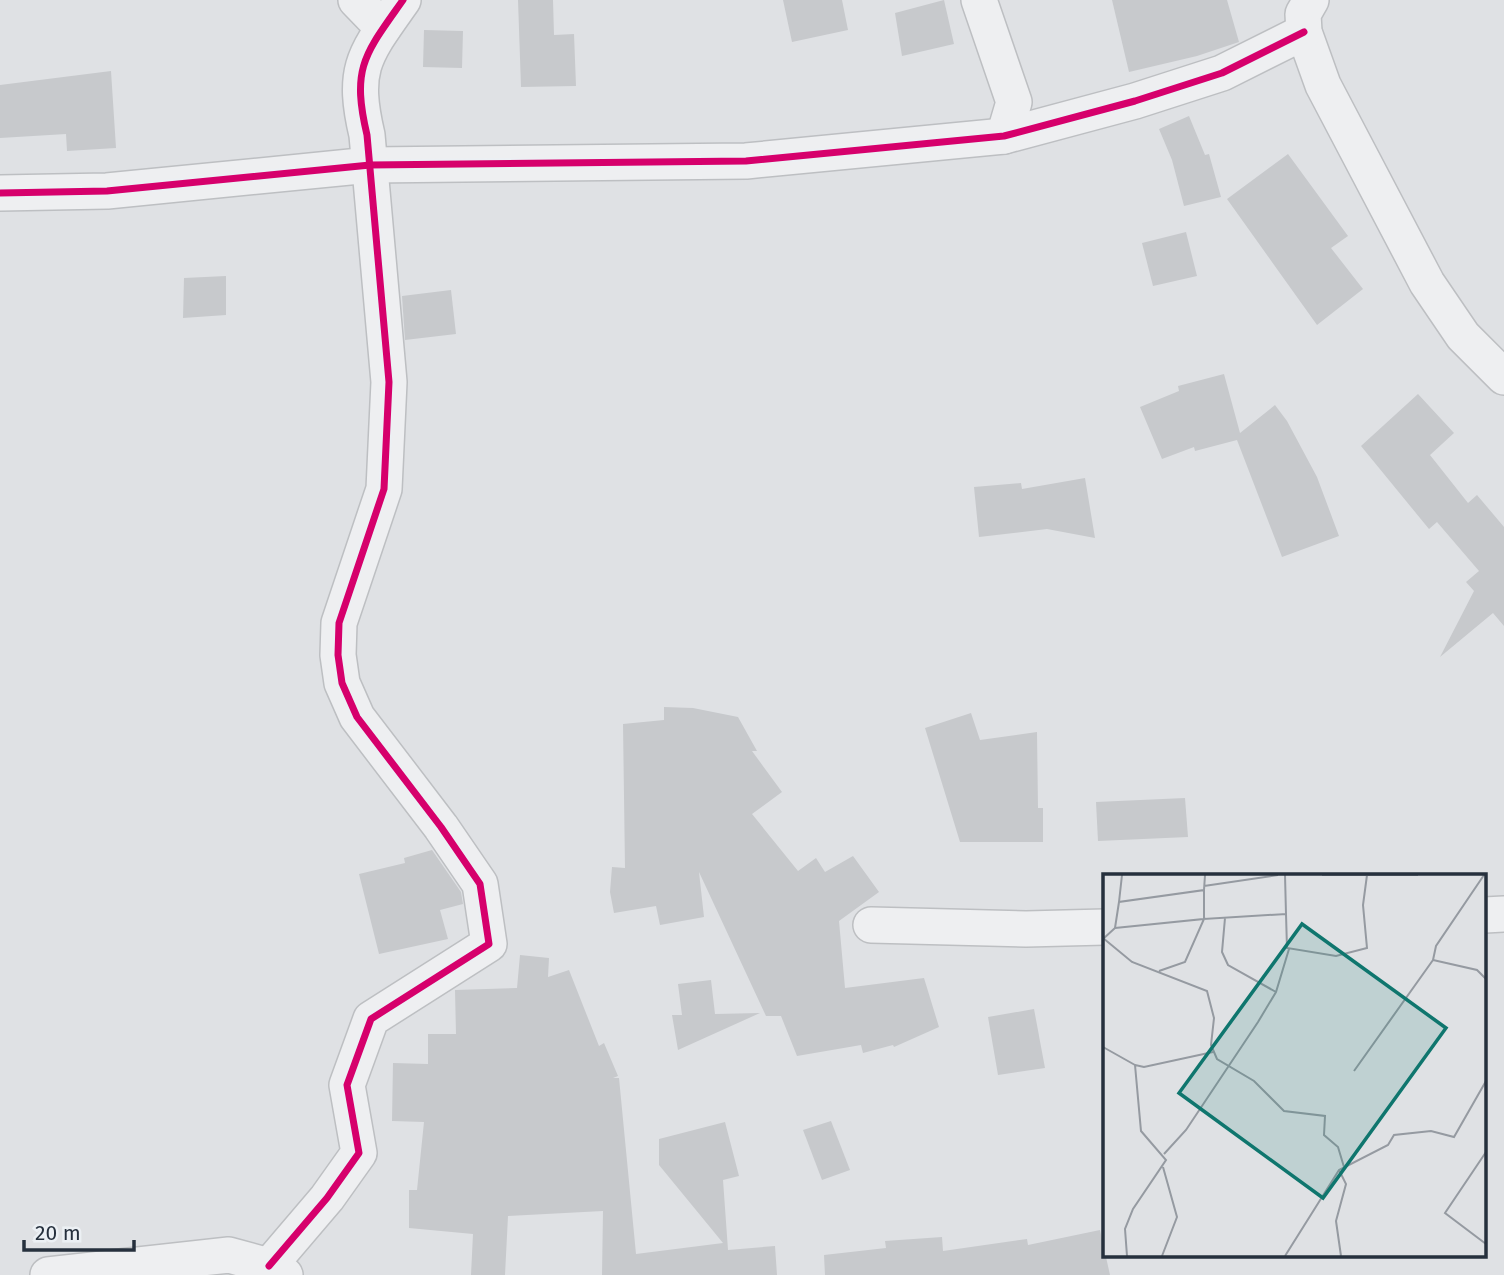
<svg xmlns="http://www.w3.org/2000/svg" width="1504" height="1275" font-family="'Fira Sans',sans-serif">
	<style>
		.building { fill: #c7c9cc }
		.lines { fill: none; stroke-linecap: round; stroke-linejoin: round }
		.street-casing { stroke: #bdbfc2; stroke-width: 38 }
		.street { stroke: #eeeff1; stroke-width: 35 }
		.cycleway-casing { stroke: #ecf0f4; stroke-width: 11 }
		.cycleway { stroke: #d6006c; stroke-width: 7 }
		.inset-road { fill: none; stroke: #959aa1; stroke-width: 2 }
		.view { fill: #0f766e; fill-opacity: 0.15; stroke: #0f766e; stroke-width: 3.5 }
		.inset-edge { fill: none; stroke: #26303d; stroke-width: 3.5 }
	</style>
	<rect width="100%" height="100%" fill="#dfe1e4"/>
	<g class="building">
		<path d="M518,0h35l1,35 20,-1 2,52 -55,1z"/>
		<path d="M783,0h59l6,30 -56,12z"/>
		<path d="M944,0l10,44 -52,12 -7,-43z"/>
		<path d="M1112,0h115l12,42 -42,14 -68,16z"/>
		<path d="M424,30l39,1 -1,37 -39,-1z"/>
		<path d="M111,71l5,77 -49,3 -1,-17 -66,4v-53z"/>
		<path d="M1189,116l16,39 4,-1 12,43 -37,9 -12,-46 -13,-31z"/>
		<path d="M1288,154l60,82 -17,12 32,41 -46,36 -90,-126z"/>
		<path d="M1186,232l11,44 -44,10 -11,-43z"/>
		<path d="M226,276v39l-43,3 1,-40z"/>
		<path d="M451,290l5,44 -51,6 -3,-44z"/>
		<path d="M1224,374l16,59 35,-28 12,16 30,56 22,59 -57,21 -45,-117 -42,11 -1,-4 -32,12 -22,-52 39,-16 -1,-5z"/>
		<path d="M1418,394l36,39 -24,22 38,48 9,-8 27,32v99l-11,-13 -53,44 34,-66 -8,-9 13,-11 -42,-49 -8,7 -68,-83z"/>
		<path d="M1085,478l10,60 -48,-9 -68,8 -5,-50 47,-4 1,6z"/>
		<path d="M664,707l29,1 45,9 19,34h-5l30,41 -30,22 46,57 18,-13 9,14 28,-16 26,36 -40,29 6,67 79,-10 15,49 -45,20 -1,-2 -30,8 -2,-8 -64,11 -16,-40h-15l-67,-144 5,45 -44,8 -4,-19 -42,7 -4,-21 2,-25 13,1 -2,-144 41,-4z"/>
		<path d="M971,713l9,27 57,-8 1,76h5v34h-83l-35,-114z"/>
		<path d="M1185,798l3,39 -90,4 -2,-39z"/>
		<path d="M432,850l29,42 2,12 -23,6 8,29 -69,15 -20,-80 46,-11 -1,-5z"/>
		<path d="M520,955l29,3 -1,19 21,-7 30,76 5,-3 14,33 -5,2h6l17,176 87,-11 -64,-78v-26l66,-17 14,54 -16,4 5,70 47,-4 2,29h-175l1,-64 -95,5 -3,59h-34l2,-41 -64,-6v-38h8l7,-68 -32,-1 1,-58 35,1v-30h28l-1,-44 62,-2z"/>
		<path d="M711,980l4,34 45,-1 -82,37 -6,-35h10l-4,-31z"/>
		<path d="M1034,1009l11,59 -47,7 -10,-58z"/>
		<path d="M831,1121l19,49 -28,10 -19,-50z"/>
		<path d="M1100,1230l10,45h-285l-1,-20 62,-7 -1,-7 57,-4 1,14 84,-12 1,6z"/>
	</g>
	<g class="lines">
		<defs>
			<g id="street">
				<path d="M356,0l27,28"/>
				<path d="M979,0l35,102 -10,34"/>
				<path d="M1311,0l-8,14 1,18 19,53 104,198 36,53 41,41"/>
				<path d="M0,193l107,-2 263,-26 376,-4 258,-25 131,-35 87,-28 82,-41"/>
				<path d="M1485,915l19,-1"/>
				<path d="M871,925l155,4 79,-2"/>
				<path d="M269,1266l58,-68 32,-45 -12,-68 24,-66 118,-75 -9,-60 -39,-57 -84,-110 -15,-34 -4,-28 1,-32 45,-134 5,-107 -22,-247c-16,-68 -2,-81 36,-135"/>
				<path d="M48,1275l181,-20 40,11 16,9"/>
			</g>
		</defs>
		<use href="#street" class="street-casing"/>
		<use href="#street" class="street"/>
		<defs>
			<g id="cycleway">
				<path d="M0,193l107,-2 263,-26 376,-4 258,-25 131,-35 87,-28 82,-41"/>
				<path d="M269,1266l58,-68 32,-45 -12,-68 24,-66 118,-75 -9,-60 -39,-57 -84,-110 -15,-34 -4,-28 1,-32 45,-134 5,-107 -22,-247c-16,-68 -2,-81 36,-135"/>
			</g>
		</defs>
		<use href="#cycleway" class="cycleway-casing"/>
		<use href="#cycleway" class="cycleway"/>
	</g>
	<g transform="translate(1103 874)">
		<rect width="383" height="383" fill="#dfe1e4"/>
		<path class="inset-road" d="M182,1l1,39M219,1h96M381,1l-48,71 -3,14 44,10 9,9M101,12l74,-11M101,16v29l82,-5 1,34 49,8 31,-8 -4,-43 4,-30M16,28l3,-27M122,44l-3,34 6,13 48,27M12,54l89,-9 -19,43 -26,9M0,64l29,24 75,29 7,27 -3,27 6,14 37,22 30,30 41,5 -1,19 14,12 6,20M0,65l12,-11 4,-26 85,-12 1,-15M0,173l32,18 6,66 25,29 -33,49 -8,20 2,27M32,191l9,2 69,-15M251,197l79,-111M383,278l-41,61 41,31M61,280l22,-24 72,-108 18,-30 13,-43M236,296l7,14 -10,37 5,35M59,382l15,-39 -14,-50M182,382l54,-86 49,-25 6,-10 37,-4 23,6 32,-56"/>
		<path class="view" d="M199,50l144,104 -123,170 -144,-105z"/>
		<rect width="383" height="383" class="inset-edge"/>
	</g>
	<path d="M24 1240v10h110v-10" fill="none" stroke="#26303d" stroke-width="3.5"/>
	<text x="35" y="1240" font-size="21" fill="#26303d" stroke="#ecf0f4" stroke-width="5" paint-order="stroke">20 m</text>
</svg>
